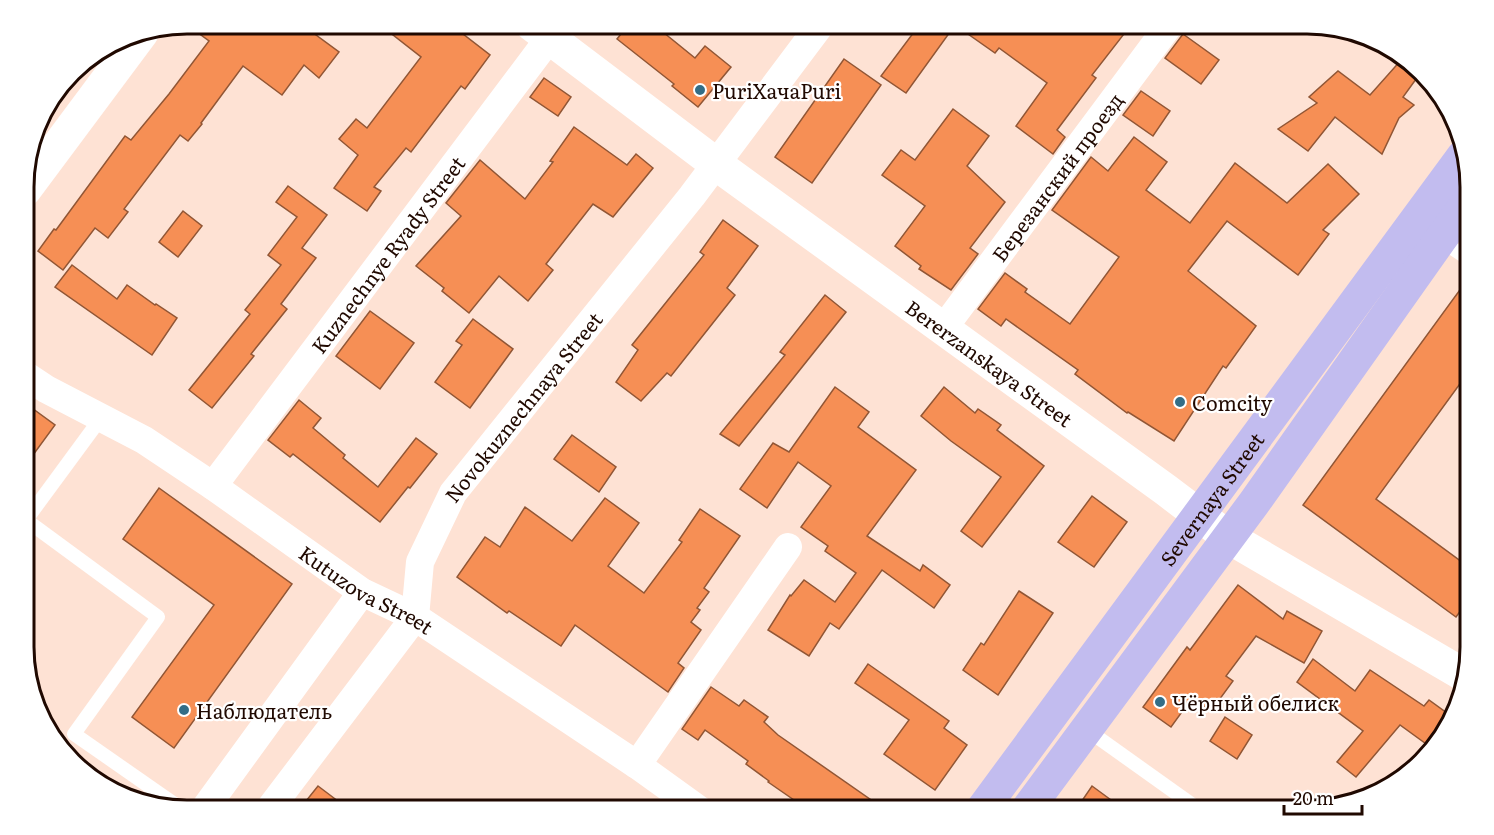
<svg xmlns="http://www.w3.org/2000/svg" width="1494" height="835" font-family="Literata,serif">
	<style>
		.building { fill: #f68f55; stroke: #915635; stroke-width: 1.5 }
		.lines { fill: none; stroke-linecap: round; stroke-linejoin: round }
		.lane { stroke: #fff; stroke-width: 14 }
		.street { stroke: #fff; stroke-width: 28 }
		.secondary { stroke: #fff; stroke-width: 33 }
		.primary { stroke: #c2bcef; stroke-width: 33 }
		.poi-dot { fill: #336d86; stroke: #fff; stroke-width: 2 }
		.labels { text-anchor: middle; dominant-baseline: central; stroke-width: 4.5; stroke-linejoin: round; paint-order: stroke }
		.poi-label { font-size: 20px; fill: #200901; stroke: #fff; text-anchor: start }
		.street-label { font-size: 20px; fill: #200901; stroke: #fff }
		.rim { fill: none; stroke: #200901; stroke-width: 3 }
	</style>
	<rect width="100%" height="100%" fill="#fee2d4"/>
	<g class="building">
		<path d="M186,24h115l38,28 -20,26 -15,-13 -22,30 -39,-29 -42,57 1,1 -14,17 -8,-6 -56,74 4,3 -20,26 -13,-10 -32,42 -25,-19 16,-22 2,1 69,-94 6,4 38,-46 40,-53z"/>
		<path d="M379,24h71l40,31 -25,34 -4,-3 -50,66 -5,-4 -32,39 7,4 -14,20 -33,-23 24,-33 -19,-16 17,-20 11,9 54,-71z"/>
		<path d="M629,24h24l42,34 10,-12 26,21 -33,40 -26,-21 2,-2 -57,-45z"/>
		<path d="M920,24h191l13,10 -32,41 4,3 -39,52 8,7 -12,17 -37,-28 31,-43 -48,-35 -4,5 -40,-28 -49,68 -25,-17z"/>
		<path d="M1183,34l36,26 -18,24 -36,-26z"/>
		<path d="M844,59l37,26 -69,98 -37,-26z"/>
		<path d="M1402,59l17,16 -16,22 11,8 -15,13 -17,36 -47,-37 -27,34 -30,-22 39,-26 -8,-6 29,-26 32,24z"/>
		<path d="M544,78l27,19 -13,19 -28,-19z"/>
		<path d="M1141,91l29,20 -17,25 -30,-21z"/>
		<path d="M953,109l36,27 -22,30 38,36 -35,46 8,6 -27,36 -32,-21 2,-3 -26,-20 30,-40 -43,-31 19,-25 14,10z"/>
		<path d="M574,127l53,38 9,-11 17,14 -40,49 -20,-13 -47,60 7,6 -25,31 -29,-25 -30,37 -27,-22 2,-3 -28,-22 45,-50 -15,-13 34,-43 45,39 28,-37 -3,-1z"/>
		<path d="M1134,137l33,25 -21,28 44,33 45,-60 52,40 41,-39 31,30 -36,36 6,4 -31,41 -71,-54 -39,50 68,55 -30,42 -3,-2 -49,75 -46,-29 -1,1 -52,-39 3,-4 -72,-51 -5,7 -23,-17 27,-36 22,16 -2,3 45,32 49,-67 -67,-47 39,-53 17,14z"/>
		<path d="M288,186l39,29 -25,33 14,10 -35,46 6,5 -36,45 3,2 -42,52 -23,-18 61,-76 -5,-4 36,-45 -13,-10 29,-38 -21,-15z"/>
		<path d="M183,211l19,15 -24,31 -19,-15z"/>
		<path d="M723,220l35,26 -31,42 8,7 -64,81 -4,-3 -26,28 -25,-19 22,-32 -6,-5 72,-90 -4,-3z"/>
		<path d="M72,265l45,34 10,-14 28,20 1,-1 21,14 -25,37 -97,-68z"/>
		<path d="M1470,276v94l-94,129 94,69v30l-14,19 -153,-112z"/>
		<path d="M825,295l21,17 -107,134 -19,-12 65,-79 -5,-3z"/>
		<path d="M370,311l44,32 -34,46 -44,-33z"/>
		<path d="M473,319l40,30 -43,59 -35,-26 27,-37 -6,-4z"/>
		<path d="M835,387l34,25 -11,15 58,43 -49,66 53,35 3,-6 27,20 -16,23 -52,-38 -43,59 -9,-6 -21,33 -41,-26 22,-35 1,1 13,-16 31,22 21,-29 -31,-22 3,-5 -27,-19 30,-41 -33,-24 -31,46 -27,-19 33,-46 16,9z"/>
		<path d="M944,387l31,26 3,-4 23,16 -4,5 47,36 -62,81 -21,-16 40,-54 -50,-36 -30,-25z"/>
		<path d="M299,400l22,18 -8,10 32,27 -2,3 35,29 38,-49 21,16 -27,34 -2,-1 -28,35 -87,-68 -3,3 -22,-17z"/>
		<path d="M25,403l30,22 -30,41z"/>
		<path d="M572,435l44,32 -17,25 -45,-33z"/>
		<path d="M159,488l133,96 -118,164 -42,-31 82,-112 -91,-66z"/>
		<path d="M1092,496l35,26 -33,45 -36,-25z"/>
		<path d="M605,498l34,25 -31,43 36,27 38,-51 -3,-2 21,-31 40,27 -36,52 5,4 -12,16 3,2 -9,12 10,8 -23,33 6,5 -16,24 -93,-67 -14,21 -52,-35 -2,2 -50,-36 28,-40 15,10 25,-40 47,34z"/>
		<path d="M1238,585l45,34 4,-8 35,20 -18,32 -48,-27 -30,40 7,5 -22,30 -19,-13 -21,29 -28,-20 44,-60 3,3z"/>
		<path d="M1019,591l34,22 -55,82 -35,-25 18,-27 3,2z"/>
		<path d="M1313,659l42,32 15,-21 54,36 5,-6 22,16 -22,30 -29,-21 -44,52 -19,-15 26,-31 -66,-49z"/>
		<path d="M868,664l81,57 -5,7 23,17 -32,45 -51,-36 25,-34 -54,-37z"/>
		<path d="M711,687l28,19 5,-6 24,17 -4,5 14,13 109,76h-77l-42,-29 1,-1 -23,-17 2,-3 -43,-31 -7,10 -16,-11z"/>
		<path d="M1225,717l27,18 -15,24 -27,-18z"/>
		<path d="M318,786l33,25h-53z"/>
		<path d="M1092,786l34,25h-51z"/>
	</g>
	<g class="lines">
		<g class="lane">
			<path d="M1440,240l30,20"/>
			<path d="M101,418l-75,102 132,97 -84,117 109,76"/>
			<path d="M1086,729l115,82"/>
		</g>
		<g class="street">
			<path id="s1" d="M943,329l227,-305"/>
			<path id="s2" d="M25,375l21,14 98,51 69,46 149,106 53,25 222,148 64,46"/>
			<path id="s3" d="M213,486l347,-462"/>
			<path d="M637,765l151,-218"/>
			<path d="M203,811l159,-219"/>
			<path id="s4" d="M268,811l147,-194 5,-55 33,-69 239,-297 129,-172"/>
		</g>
		<g class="secondary">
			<path id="s5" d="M531,24l185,140 450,326 62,47 236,138"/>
			<path d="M25,190l117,-157"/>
		</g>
		<g class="primary">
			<path id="s6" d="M981,811l482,-655"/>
			<path d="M1026,811l228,-308 186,-263 30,-41"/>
		</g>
	</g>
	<g class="poi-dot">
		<circle cx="700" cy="90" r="6"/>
		<circle cx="1180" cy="402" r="6"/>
		<circle cx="1160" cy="702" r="6"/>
		<circle cx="184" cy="710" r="6"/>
	</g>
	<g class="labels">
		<g class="poi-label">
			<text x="712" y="90">PuriХачаPuri</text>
			<text x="1192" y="402">Comcity</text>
			<text x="1172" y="702">Чёрный обелиск</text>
			<text x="196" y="710">Наблюдатель</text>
		</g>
		<g class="street-label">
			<text stroke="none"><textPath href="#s1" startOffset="190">Березанский проезд</textPath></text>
			<text stroke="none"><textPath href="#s3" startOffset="290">Kuznechnye Ryady Street</textPath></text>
			<text stroke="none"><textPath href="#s5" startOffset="570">Bererzanskaya Street</textPath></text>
			<text stroke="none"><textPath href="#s4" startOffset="486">Novokuznechnaya Street</textPath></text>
			<text stroke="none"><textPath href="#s6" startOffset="388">Severnaya Street</textPath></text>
			<text stroke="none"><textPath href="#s2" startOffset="404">Kutuzova Street</textPath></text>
		</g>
	</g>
	<path d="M0 0H1494V835H0ZM187 34H1307A153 153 0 0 1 1460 187V647A153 153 0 0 1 1307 800H187A153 153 0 0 1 34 647V187A153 153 0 0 1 187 34Z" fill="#fff" fill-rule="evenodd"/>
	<path class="rim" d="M187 34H1307A153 153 0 0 1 1460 187V647A153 153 0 0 1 1307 800H187A153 153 0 0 1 34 647V187A153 153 0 0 1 187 34Z"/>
	<path d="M1284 805v9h78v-9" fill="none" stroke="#200901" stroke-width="3"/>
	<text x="1293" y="805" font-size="18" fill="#200901" stroke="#ffffff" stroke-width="4.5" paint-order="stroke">20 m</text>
</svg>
